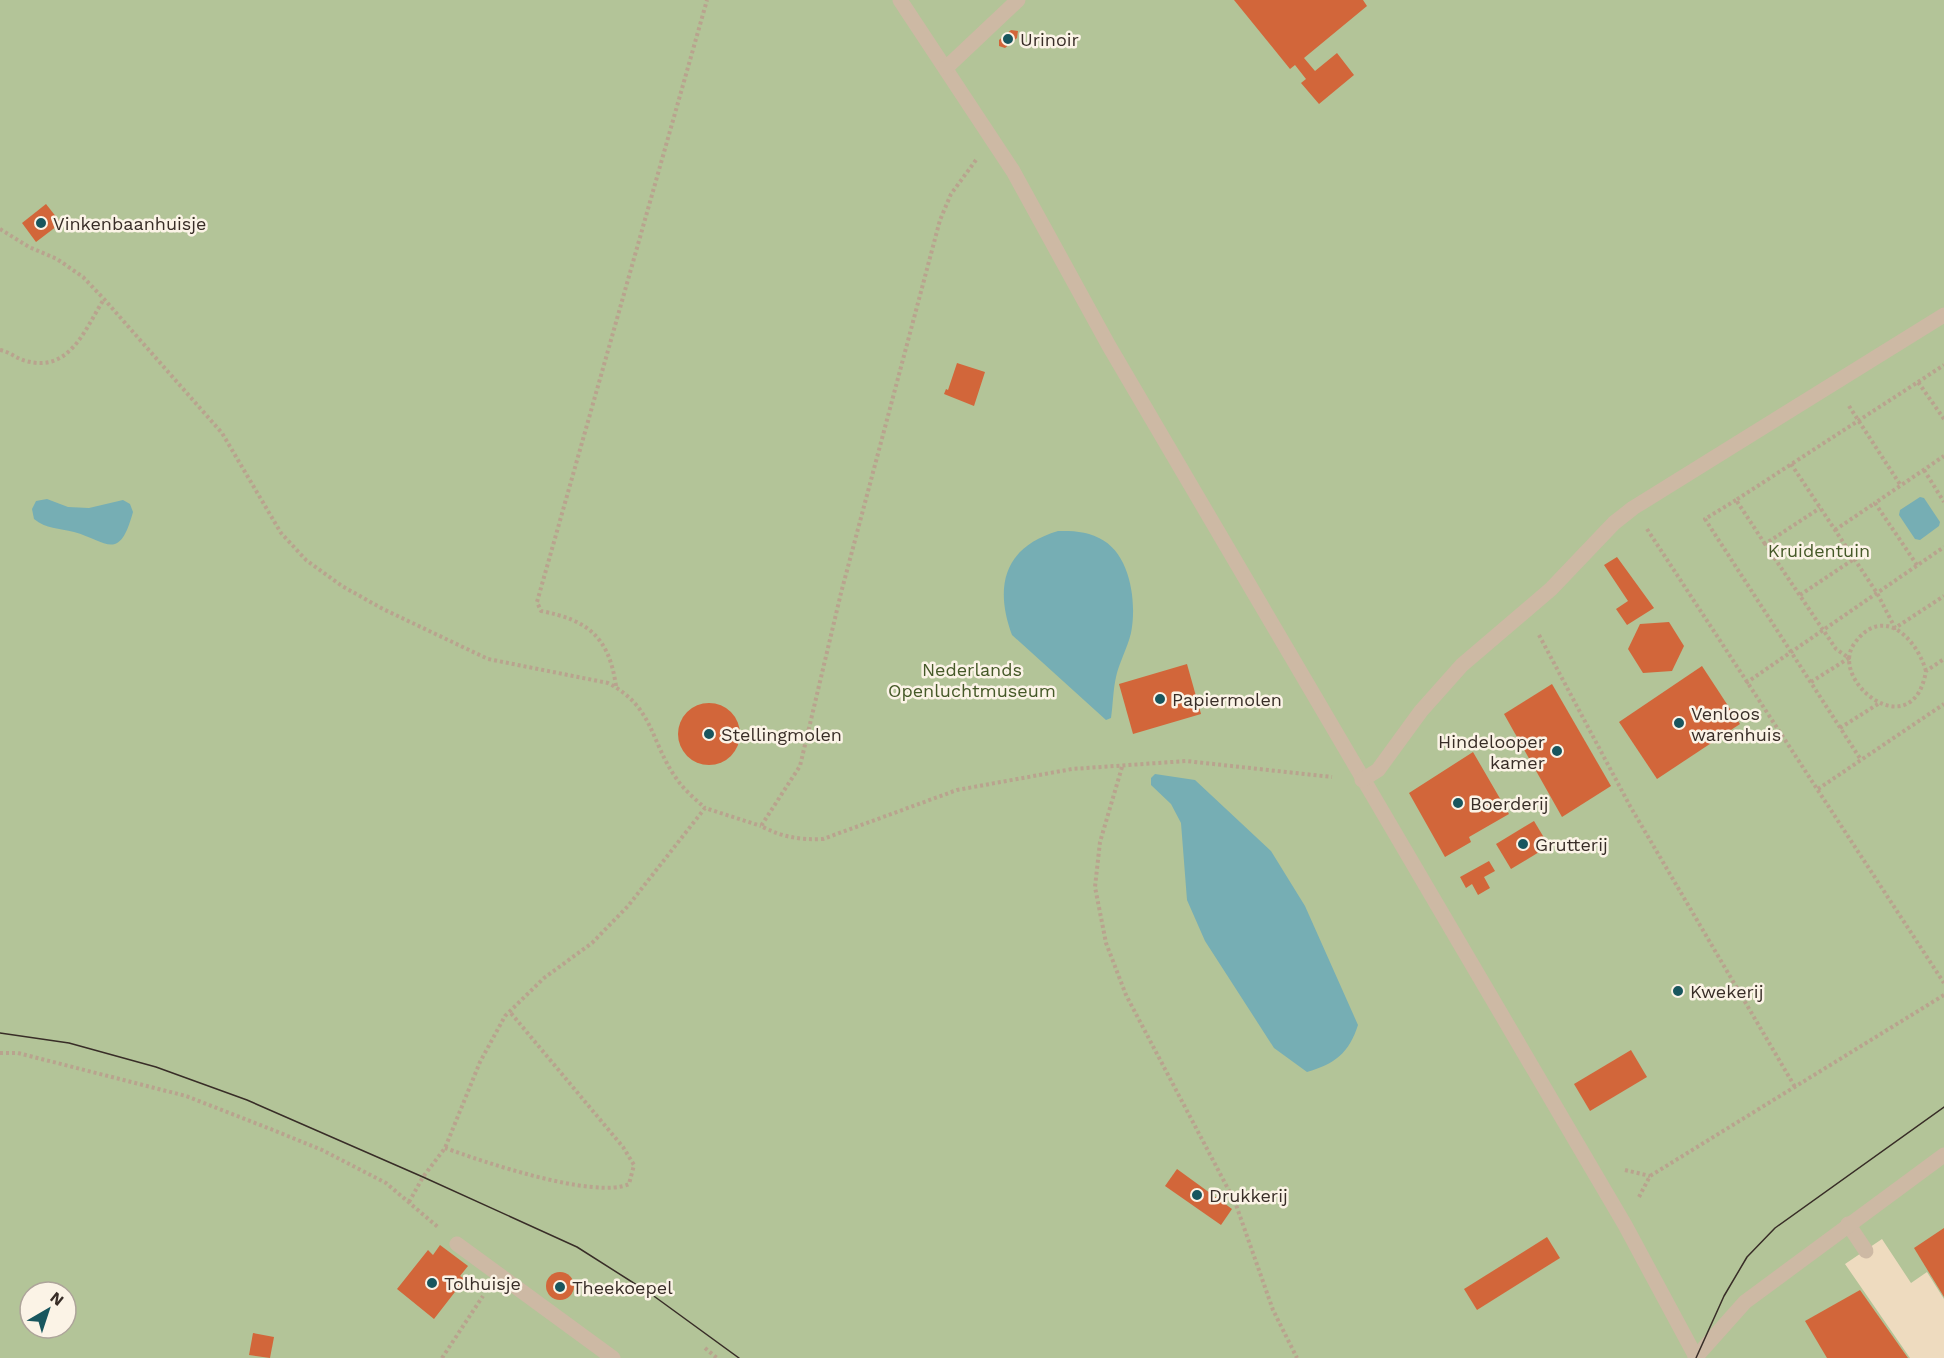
<svg xmlns="http://www.w3.org/2000/svg" width="1944" height="1358" font-family="'Work Sans',sans-serif">
	<style>
		.green { fill: #b3c498; fill-rule: evenodd }
		.plaza { fill: #eedbbf }
		.water { fill: #76aeb4 }
		.building { fill: #d2663a }
		.lines { fill: none; stroke-linecap: round; stroke-linejoin: round }
		.path { stroke: #b9a38e; stroke-width: 4; stroke-dasharray: 3 3; stroke-linecap: butt }
		.minor { stroke: #cdb9a4; stroke-width: 15 }
		.tram { stroke: #382d27; stroke-width: 1.5 }
		.poi-dot { fill: #18565e; stroke: #fbf3e6; stroke-width: 2 }
		.labels { text-anchor: middle; dominant-baseline: central; stroke-width: 5; stroke-linejoin: round; paint-order: stroke }
		.poi-label { font-size: 18px; fill: #382d27; stroke: #fbf3e6; text-anchor: start }
		.park-label { font-size: 18px; fill: #455928; stroke: #fbf3e6 }
	</style>
	<rect width="100%" height="100%" fill="#f4e9da"/>
	<path class="green" d="M0,0h1944v1358h-1944zM30,1292h36v36h-36z"/>
	<path class="plaza" d="M1882,1239l29,44 16,-11 17,27v59h-34l-65,-94z"/>
	<g class="water">
		<path d="M1920,497l4,1 16,24 -1,4 -19,14 -5,-1 -16,-24 1,-5z"/>
		<path d="M47,499l21,8 21,1 34,-8 7,4 3,8c-14,51 -26,29 -59,20 -15,-4 -28,-3 -40,-13l-2,-10 4,-8z"/>
		<path d="M1058,531c14,0 28,0 41,7 32,15 38,65 32,95 -4,16 -12,30 -15,44 -3,13 -3,28 -5,41l-5,2 -94,-85c-18,-49 -8,-88 46,-104z"/>
		<path d="M1155,774l40,6 76,71 34,55 53,119c-9,28 -23,39 -51,47l-33,-24 -69,-107 -18,-41 -6,-77 -10,-19 -20,-19v-7z"/>
	</g>
	<g class="building">
		<path d="M1234,0h129l4,6 -63,52 11,13 22,-18 17,22 -35,29 -18,-21 5,-4 -11,-14 -5,4z"/>
		<path d="M1011,30l7,1 -1,7 -12,10 -6,-2v-6z"/>
		<path d="M46,204l15,19 -25,19 -14,-19z"/>
		<path d="M957,363l28,9 -11,34 -30,-12 2,-5 2,1z"/>
		<path d="M1617,557l37,51 -27,17 -11,-16 12,-8 -24,-36z"/>
		<path d="M1669,622l15,24 -12,25 -29,2 -15,-24 12,-25z"/>
		<path d="M1187,664l14,50 -68,20 -14,-50z"/>
		<path d="M1702,666l38,58 -83,55 -38,-57z"/>
		<path d="M1552,684l59,102 -49,31 -58,-103z"/>
		<circle cx="709" cy="734" r="31"/>
		<path d="M1473,752l36,62 -40,23 2,5 -26,15 -36,-64z"/>
		<path d="M1534,821l15,25 -38,23 -15,-25z"/>
		<path d="M1489,861l6,10 -11,6 6,11 -12,7 -6,-11 -6,4 -6,-11z"/>
		<path d="M1631,1050l16,27 -57,34 -16,-27z"/>
		<path d="M1177,1169l55,40 -11,16 -56,-39z"/>
		<path d="M1944,1228v69l-30,-49z"/>
		<path d="M1547,1237l13,21 -83,52 -13,-21z"/>
		<path d="M440,1245l28,21 -8,10 5,3 -31,40 -37,-30 31,-39 5,5z"/>
		<circle cx="560" cy="1286" r="14"/>
		<path d="M1860,1290l48,68h-81l-22,-37z"/>
		<path d="M253,1333l21,4 -4,21 -21,-3z"/>
	</g>
	<g class="lines">
		<g class="path">
			<path d="M976,160l-25,34 -11,26 -99,373 -41,173 -39,60c21,11 38,14 62,13l134,-49 115,-21 114,-8 146,16"/>
			<path d="M0,229l29,18 28,12 26,18 21,22 118,134 59,100 25,27 36,26 41,23 105,50 120,24c46,24 42,58 68,95 8,12 19,21 29,30"/>
			<path d="M0,350c10,2 17,9 26,11 44,12 59,-32 78,-62"/>
			<path d="M1918,382l26,-17"/>
			<path d="M1849,406l52,80"/>
			<path d="M1791,464l86,129 18,35 49,-32"/>
			<path d="M1924,470l20,32"/>
			<path d="M1736,500l-31,19 156,241"/>
			<path d="M1647,529l297,454"/>
			<path d="M1835,530l40,-27"/>
			<path d="M1765,544l-29,-44 182,-118 26,37"/>
			<path d="M1917,565l-42,-62 69,-47"/>
			<path d="M1800,595l54,-36"/>
			<path d="M1539,635l91,171 165,281"/>
			<path d="M1926,671c-10,-34 -44,-67 -72,-27 -26,37 59,104 72,27l18,-12"/>
			<path d="M1811,682l38,-24 -13,-9 -71,-105 55,-36"/>
			<path d="M1746,683l198,-136"/>
			<path d="M616,686c-7,-49 -28,-66 -75,-75l-4,-9 170,-602"/>
			<path d="M1840,728l38,-24"/>
			<path d="M1122,767l-22,75 -5,45 11,56 20,52 109,207 38,108 24,48"/>
			<path d="M1818,789l126,-85"/>
			<path d="M0,1053h18l168,43 87,34 49,20 64,33 53,45"/>
			<path d="M445,1148c36,13 150,52 184,36l5,-19 -11,-18 -113,-135"/>
			<path d="M1625,1170l25,6"/>
			<path d="M1639,1197l11,-21 294,-181"/>
			<path d="M409,1202l14,-25 22,-29 35,-86 25,-46 39,-38 48,-35 36,-37 77,-98 56,18"/>
			<path d="M705,1348l12,10"/>
			<path d="M442,1358l41,-62"/>
		</g>
		<g class="minor">
			<path d="M900,0l113,171 96,175 516,879 71,132"/>
			<path d="M947,67l71,-67"/>
			<path d="M1362,780l16,-10 43,-59 41,-46 89,-76 63,-66 19,-15 311,-193"/>
			<path d="M1848,1224l18,27"/>
			<path d="M457,1244l156,114"/>
			<path d="M1695,1358l50,-56 199,-147"/>
		</g>
		<g class="tram">
			<path d="M0,1033l69,10 87,24 91,33 176,77 154,70 74,47 88,64"/>
			<path d="M1696,1358l28,-62 23,-39 28,-29 169,-121"/>
		</g>
	</g>
	<g class="poi-dot">
		<circle cx="1008" cy="39" r="6"/>
		<circle cx="41" cy="223" r="6"/>
		<circle cx="1160" cy="699" r="6"/>
		<circle cx="1679" cy="723" r="6"/>
		<circle cx="709" cy="734" r="6"/>
		<circle cx="1557" cy="751" r="6"/>
		<circle cx="1458" cy="803" r="6"/>
		<circle cx="1523" cy="844" r="6"/>
		<circle cx="1678" cy="991" r="6"/>
		<circle cx="1197" cy="1195" r="6"/>
		<circle cx="432" cy="1283" r="6"/>
		<circle cx="560" cy="1287" r="6"/>
	</g>
	<g class="labels">
		<g class="poi-label">
			<text x="1020" y="39">Urinoir</text>
			<text x="53" y="223">Vinkenbaanhuisje</text>
			<text x="1172" y="699">Papiermolen</text>
			<text x="1691" y="713">Venloos<tspan x="1691" dy="21">warenhuis</tspan></text>
			<text x="721" y="734">Stellingmolen</text>
			<text x="1545" y="741" text-anchor="end">Hindelooper<tspan x="1545" dy="21">kamer</tspan></text>
			<text x="1470" y="803">Boerderij</text>
			<text x="1535" y="844">Grutterij</text>
			<text x="1690" y="991">Kwekerij</text>
			<text x="1209" y="1195">Drukkerij</text>
			<text x="444" y="1283">Tolhuisje</text>
			<text x="572" y="1287">Theekoepel</text>
		</g>
		<g class="park-label">
			<text x="1819" y="550">Kruidentuin</text>
			<text x="972" y="669">Nederlands<tspan x="972" dy="21">Openluchtmuseum</tspan></text>
		</g>
	</g>
	<g transform="translate(48 1310) rotate(39)"><circle r="28" fill="#fbf3e6" stroke="#ada49a" stroke-width="1.5"/>
	<path d="M0-4.5L10 22L0 15L-10 22Z" fill="#18565e"/>
	<text y="-9" font-size="16" font-weight="bold" text-anchor="middle" fill="#382d27">N</text>
	</g>
</svg>
